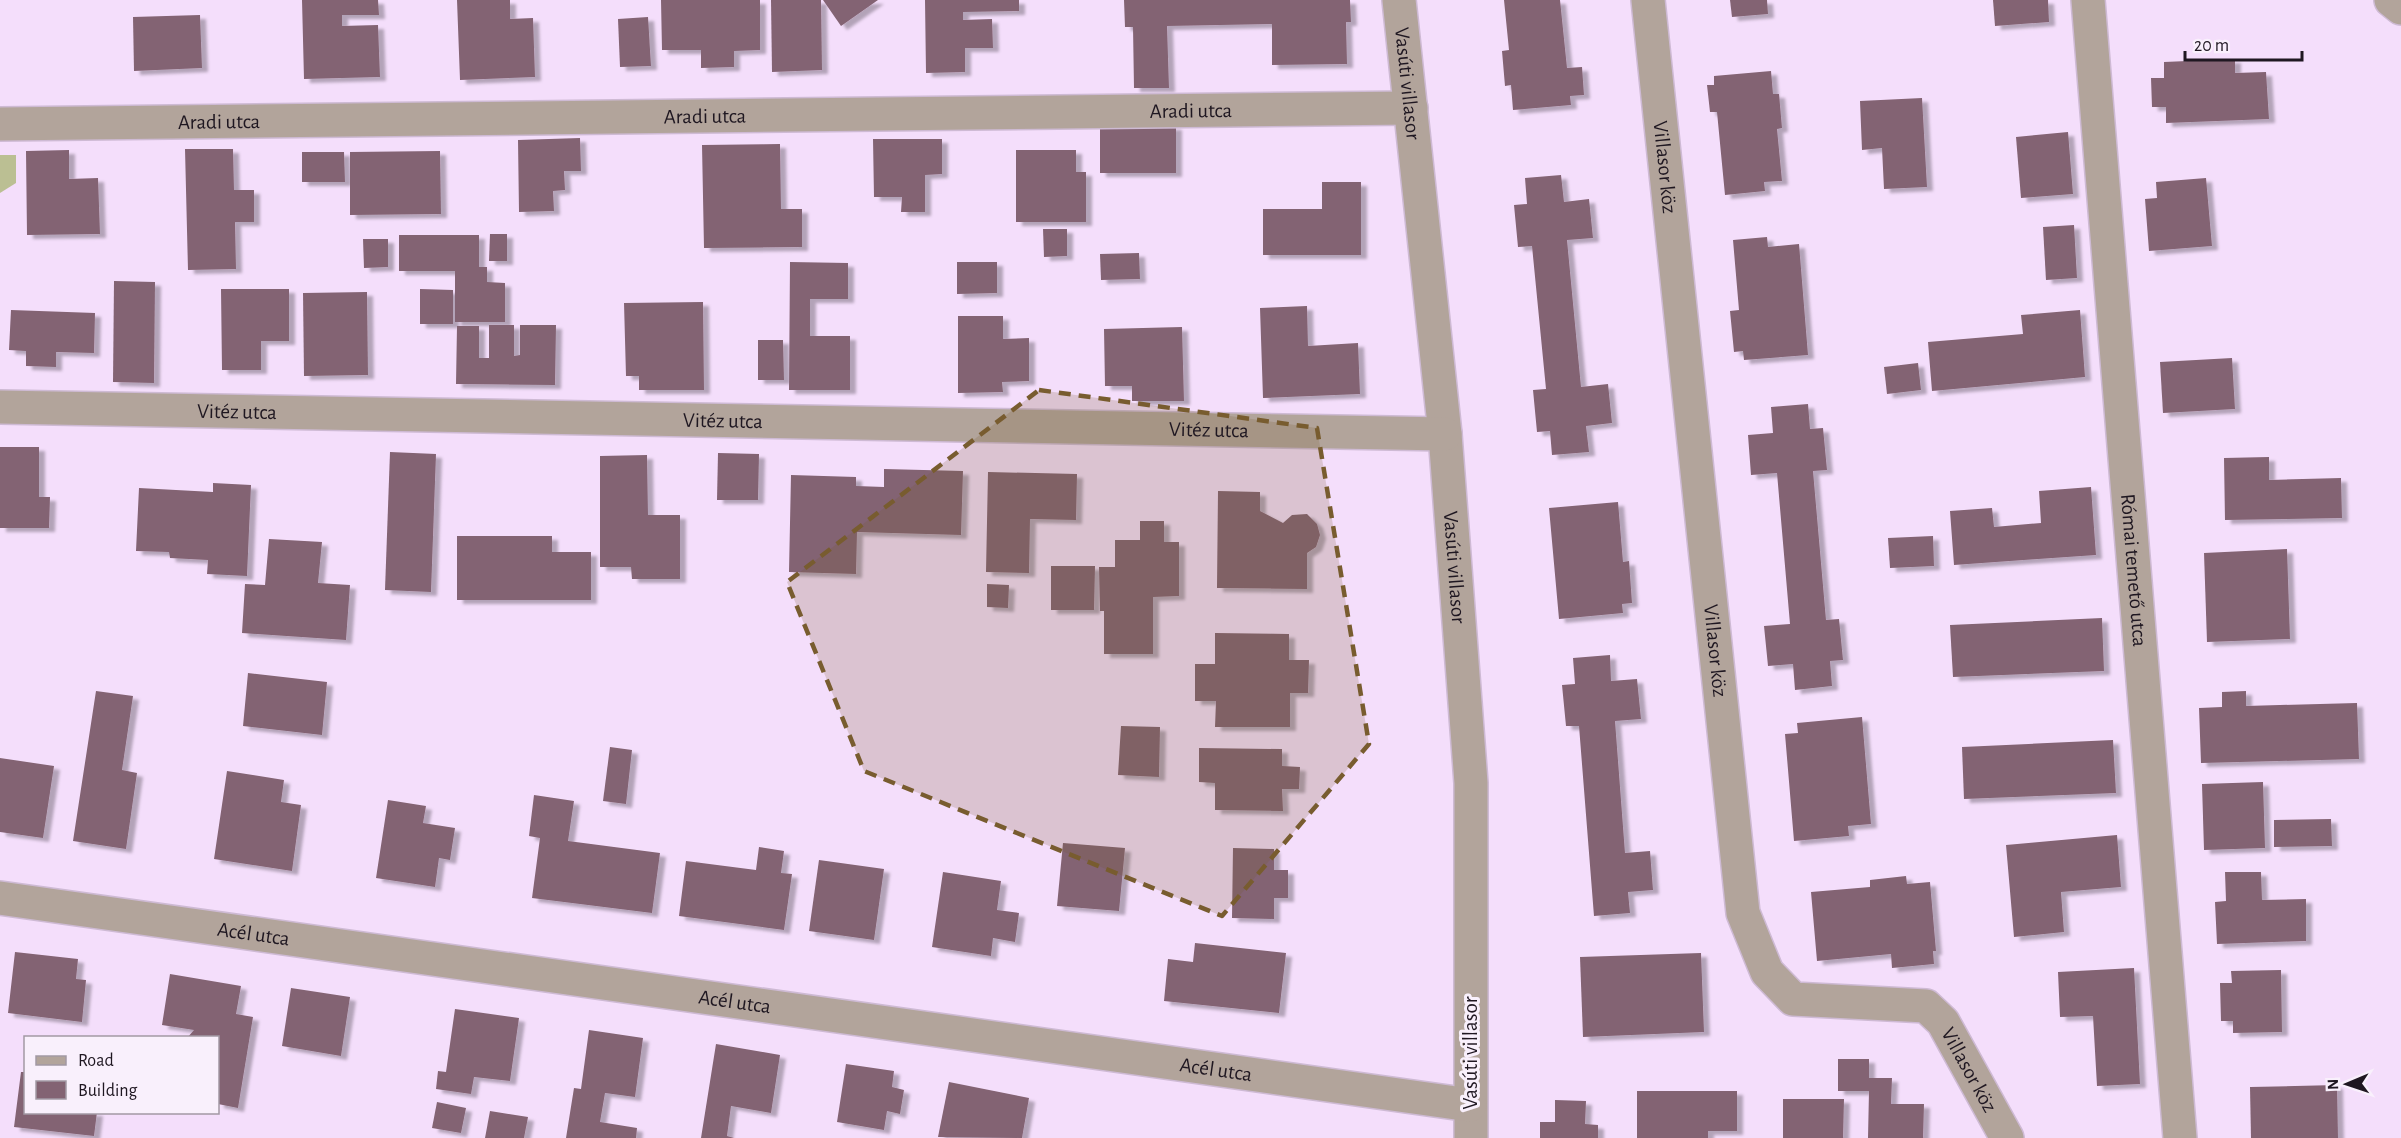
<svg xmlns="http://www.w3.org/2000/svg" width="2401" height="1138" font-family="'Alegreya Sans',sans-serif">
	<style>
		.green { fill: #bbbf93 }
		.building { fill: #836373; filter: url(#shadow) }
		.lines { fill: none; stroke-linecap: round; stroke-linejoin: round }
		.minor-casing { stroke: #cebad4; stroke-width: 36 }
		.minor { stroke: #b2a49b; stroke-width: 33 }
		.marked { fill: #785c2f; fill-opacity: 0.2; stroke: #785c2f; stroke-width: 4.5; stroke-dasharray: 12 8; stroke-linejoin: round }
		.labels { text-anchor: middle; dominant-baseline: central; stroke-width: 6; stroke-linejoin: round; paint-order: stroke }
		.street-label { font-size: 21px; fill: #1f1721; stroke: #f9f0fc }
	</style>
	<defs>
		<filter id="shadow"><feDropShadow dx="6" dy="4" stdDeviation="1.5" flood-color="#0004"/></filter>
	</defs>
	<rect width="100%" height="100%" fill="#f4defb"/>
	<path class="green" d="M0,155h16v28l-16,10z"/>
	<g class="building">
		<path d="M302,0h76l1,15h-37v11l36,-1 2,52 -76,2z"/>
		<path d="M457,0h53v19l23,-1 2,59 -75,3z"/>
		<path d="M661,0h99v50l-26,1v16l-33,1v-18h-39z"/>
		<path d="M771,0h50l1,70 -50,2z"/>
		<path d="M823,0h55l-37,26z"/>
		<path d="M925,0h94v11l-56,1v8l29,-1 1,29h-28v24l-39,1z"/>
		<path d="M1124,0h226l1,22h-5l1,42 -75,1v-41l-105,2 2,62h-35l-1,-61h-8z"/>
		<path d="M1504,0h56l7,68 15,-1 2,28 -14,1 1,9 -58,5 -2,-25 -6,1 -3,-35 7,-1z"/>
		<path d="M1730,0h37l1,14 -36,3z"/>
		<path d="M1993,0h55l1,22 -54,4z"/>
		<path d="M200,15l2,53 -68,3 -1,-54z"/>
		<path d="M648,17l3,49 -31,1 -2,-48z"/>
		<path d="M2235,59v14l31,-1 3,47 -103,4v-16h-14l-1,-29h13v-16z"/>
		<path d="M1771,71l2,23h6l3,34 -5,1 5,52 -18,1 1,9 -40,4 -8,-83h-7l-3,-27h7v-9z"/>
		<path d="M1922,98l5,89 -43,2 -2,-41 -20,2 -2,-49z"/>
		<path d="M1100,125l76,1v47h-76z"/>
		<path d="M2068,132l5,62 -52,4 -5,-61z"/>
		<path d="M580,138l1,33h-17l1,19 -12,1 1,20 -35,1 -1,-72z"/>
		<path d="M873,139h69v35l-17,1v37h-24l1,-15h-28z"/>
		<path d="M780,144l1,65h21v38l-98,1 -2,-103z"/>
		<path d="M185,149h48l1,41h20v32h-19l1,47 -48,1z"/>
		<path d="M69,150v29l29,-1 2,56 -73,1 -1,-84z"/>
		<path d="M1016,150h60v22h10v50h-70z"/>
		<path d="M440,151l1,63 -91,1v-63z"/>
		<path d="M302,152h42l1,30h-43z"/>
		<path d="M1561,175l3,27 25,-3 4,39 -26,2 14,147 27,-3 4,39 -26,3 3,26 -37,3 -2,-24 -13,1 -4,-42 13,-1 -14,-143 -14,1 -4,-42 13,-1 -2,-26z"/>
		<path d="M2206,178l6,68 -63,5 -4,-52 12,-1 -1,-16z"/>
		<path d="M1322,182h39v73h-98v-46h59z"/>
		<path d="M2074,225l3,53 -31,2 -3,-53z"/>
		<path d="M1043,229h24v27l-23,1z"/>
		<path d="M490,234h17v27h-18z"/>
		<path d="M399,235h80v32h8v15l18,1v39h-50v-51h-56z"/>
		<path d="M1767,237l1,10 31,-3 9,111 -64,5 -1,-9 -9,1 -4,-41 9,-1 -6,-70z"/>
		<path d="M363,239h25v28l-24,1z"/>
		<path d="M1139,253l1,26 -39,1 -1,-26z"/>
		<path d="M790,262l58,1v36h-38v37h40v54h-61z"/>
		<path d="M957,262h40v31l-40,1z"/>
		<path d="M114,281l41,1 -1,101 -41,-1z"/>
		<path d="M221,289h68v52h-28v29h-39z"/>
		<path d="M420,289l33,1v34h-33z"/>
		<path d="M367,292l1,83 -64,1 -1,-83z"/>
		<path d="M703,302l1,88h-65v-14h-13l-2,-73z"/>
		<path d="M1307,306l1,40 50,-3 2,51 -97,4 -3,-90z"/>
		<path d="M11,310l84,3 -1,40 -38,-1v15l-30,-1v-15l-17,-1z"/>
		<path d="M2080,310l5,67 -153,14 -4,-49 95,-8 -2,-19z"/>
		<path d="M958,316h45v23l26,-1v43l-27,1 1,10 -45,1z"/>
		<path d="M489,325h25v31l6,-1v-30h36l-1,60 -99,-1 1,-58h22v32h10z"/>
		<path d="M1182,327l2,74h-52v-15h-27l-1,-57z"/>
		<path d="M758,340h25l1,40h-26z"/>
		<path d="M2232,358l3,51 -72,4 -3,-51z"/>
		<path d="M1918,363l3,27 -34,4 -3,-27z"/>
		<path d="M1808,404l2,25 13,-1 4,42 -14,1 13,149 13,-1 4,41 -13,1 2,25 -37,4 -2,-26 -25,2 -4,-40 26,-2 -13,-151 -26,2 -3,-40 25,-2 -2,-26z"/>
		<path d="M0,447h39v50h11l-1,31h-49z"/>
		<path d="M390,452l46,2 -5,138 -46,-2z"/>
		<path d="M718,453l41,1 -1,46h-41z"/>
		<path d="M647,455l1,60h32v64h-48l-1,-12h-31v-111z"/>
		<path d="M2269,457v23l72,-2 1,40 -117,2 -1,-62z"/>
		<path d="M884,469l79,2 -2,64 -104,-3 -1,42 -67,-2 2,-97 65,2v9l28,1z"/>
		<path d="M988,472l89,2 -1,46 -46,-1 -1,54 -43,-1z"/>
		<path d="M213,483l38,2 -4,91 -40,-2 1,-14 -38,-2 -1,-6 -33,-1 3,-63 74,4z"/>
		<path d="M2091,487l5,68 -142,10 -4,-54 42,-3 2,19 47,-4 -2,-32z"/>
		<path d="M1218,491l42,1v19l23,12 9,-8 15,-1 10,10 3,11 -4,12 -9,6v36l-90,-1z"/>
		<path d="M1618,502l5,60 6,-1 3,42 -10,1 1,9 -64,6 -10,-111z"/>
		<path d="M1140,521h24v21h15v54l-26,1v57h-49v-43h-4l-1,-44h16v-27h25z"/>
		<path d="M457,536h95v16h39v48h-134z"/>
		<path d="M1933,536l1,30 -44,2 -2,-30z"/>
		<path d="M269,539l53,3 -4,41 32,2 -4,55 -104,-7 3,-49 20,1z"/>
		<path d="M2287,549l3,90 -83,3 -3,-89z"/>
		<path d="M1051,566h44l-1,44h-43z"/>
		<path d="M987,584l22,1 -1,23 -21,-1z"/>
		<path d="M2102,618l2,53 -151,6 -3,-52z"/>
		<path d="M1215,633l74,1v26h20l-1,33h-18v34h-75l1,-26h-21v-37h20z"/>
		<path d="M1610,655l1,26 26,-2 4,40 -26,2 10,132 25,-2 3,39 -25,2 2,21 -36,3 -15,-190h-13l-4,-41 13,-1 -2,-26z"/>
		<path d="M248,673l79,9 -5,53 -79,-9z"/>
		<path d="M96,691l37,5 -11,74 15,3 -11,76 -53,-8z"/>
		<path d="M2246,691v15l111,-3 2,56 -158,4 -2,-55 23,-1v-15z"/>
		<path d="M1862,717l9,107 -23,2 1,10 -55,5 -9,-107 13,-1 -1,-10z"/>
		<path d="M1121,726l39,1 -1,50 -41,-2z"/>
		<path d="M2113,740l3,53 -152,6 -2,-52z"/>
		<path d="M610,747l22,3 -6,54 -23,-3z"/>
		<path d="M1199,748l83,1v17l18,1 -1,22h-17l1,22 -68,-1v-27l-16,-1z"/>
		<path d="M0,758l54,8 -11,72 -43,-6z"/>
		<path d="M227,771l57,9 -3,22 20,3 -9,66 -78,-12z"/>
		<path d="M2263,782l2,66 -61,2 -2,-66z"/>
		<path d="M534,795l40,6 -6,40 92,12 -8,60 -120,-15 8,-60 -11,-2z"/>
		<path d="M388,800l38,6 -3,17 32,5 -5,32 -11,-2 -4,29 -59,-9z"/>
		<path d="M2331,819l1,27 -58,1v-27z"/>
		<path d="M2117,835l4,52 -60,5 3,40 -50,5 -8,-92z"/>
		<path d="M1063,843l62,5 -6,63 -62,-5z"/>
		<path d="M759,847l25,4 -3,22 11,1 -8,56 -105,-14 7,-55 70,9z"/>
		<path d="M1233,848l41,1v21h14v28h-14v21l-42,-1z"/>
		<path d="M819,860l65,9 -10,71 -65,-9z"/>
		<path d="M943,872l58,9 -4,29 22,3 -4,29 -22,-4 -2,18 -59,-9z"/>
		<path d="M2225,872h36l1,28 44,-1v42l-89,3 -2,-42 11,-1z"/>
		<path d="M1906,876l1,8 23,-2 6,69h-3l1,13 -42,4 -1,-14 -74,7 -6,-69 59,-5v-7z"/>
		<path d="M1195,943l91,10 -7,60 -115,-12 4,-42 25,3z"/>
		<path d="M15,952l63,7 -2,20 10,1 -4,42 -74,-9z"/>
		<path d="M1701,953l3,79 -121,5 -3,-80z"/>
		<path d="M2134,968l6,116 -43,2 -4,-70 -33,1 -2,-45z"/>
		<path d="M2281,970l1,62 -49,1v-12h-12l-1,-38h12l-1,-12z"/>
		<path d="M170,974l71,12 -5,28 17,3 -15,91 -20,-4v-66h-31l7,-8 -32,-5z"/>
		<path d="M291,988l59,9 -9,59 -59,-10z"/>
		<path d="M455,1009l64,9 -9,63 -36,-4 -3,17 -35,-5 2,-18 8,1z"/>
		<path d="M589,1030l54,8 -8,59 -30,-4 -5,29 37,6 -1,10h-70l8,-50 7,1z"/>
		<path d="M716,1044l64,11 -9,58 -40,-7 -4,30 7,2h-33z"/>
		<path d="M1838,1059h31v19h23l-1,26h33l-1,34h-55l1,-47h-31z"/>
		<path d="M846,1064l48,7 -2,16 12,3 -4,24 -13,-3 -3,19 -47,-8z"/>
		<path d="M21,1072h5v40h71l-3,24 -80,-9z"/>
		<path d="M949,1082l80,16 -7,40 -84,-1z"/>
		<path d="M2337,1085l1,53h-87l-1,-51z"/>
		<path d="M1637,1091h100v40h-29v7h-71z"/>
		<path d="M1783,1099h61l-1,39h-60z"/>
		<path d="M1555,1100l31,1 -1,23 13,1v13h-58v-16h15z"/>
		<path d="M437,1102l29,6 -5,25 -29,-5z"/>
		<path d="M490,1111l38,6 -4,21h-39z"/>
	</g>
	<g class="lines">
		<defs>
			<g id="minor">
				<path id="s1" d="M1399,0l46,434 26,349v355"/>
				<path id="s2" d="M1648,0l95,913 24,59 26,27 133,7 17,16 64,116"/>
				<path id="s3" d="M2088,0l92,1138"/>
				<path d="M2391,0l10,8"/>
				<path id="s4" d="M0,124l1411,-16"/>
				<path id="s5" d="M0,407l1445,27"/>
				<path id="s6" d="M0,898l1470,207"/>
			</g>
		</defs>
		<use href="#minor" class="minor-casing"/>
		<use href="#minor" class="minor"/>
	</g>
	<path class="marked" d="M1039,390l278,38 52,316 -147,172 -358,-145 -77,-189z"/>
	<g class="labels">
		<g class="street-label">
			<text stroke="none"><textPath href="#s1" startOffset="84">Vasúti villasor</textPath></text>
			<text stroke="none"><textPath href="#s4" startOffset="1191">Aradi utca</textPath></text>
			<text stroke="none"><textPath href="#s4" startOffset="705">Aradi utca</textPath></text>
			<text stroke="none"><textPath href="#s4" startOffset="219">Aradi utca</textPath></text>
			<text stroke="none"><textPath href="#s2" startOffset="168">Villasor köz</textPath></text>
			<text stroke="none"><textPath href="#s5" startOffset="237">Vitéz utca</textPath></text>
			<text stroke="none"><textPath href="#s5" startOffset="723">Vitéz utca</textPath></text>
			<text stroke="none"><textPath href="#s5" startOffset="1209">Vitéz utca</textPath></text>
			<text stroke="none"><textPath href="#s1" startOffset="570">Vasúti villasor</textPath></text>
			<text stroke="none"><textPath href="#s3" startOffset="572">Római temető utca</textPath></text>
			<text stroke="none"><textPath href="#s2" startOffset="654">Villasor köz</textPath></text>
			<text stroke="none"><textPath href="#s6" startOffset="256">Acél utca</textPath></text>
			<text stroke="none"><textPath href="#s6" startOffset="742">Acél utca</textPath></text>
			<text transform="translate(1470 1053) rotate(-90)">Vasúti villasor</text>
			<text stroke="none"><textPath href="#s6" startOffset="1228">Acél utca</textPath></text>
			<text stroke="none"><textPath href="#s2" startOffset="1230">Villasor köz</textPath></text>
		</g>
	</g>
	<rect x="24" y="1036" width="195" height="78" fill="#f9f0fc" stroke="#a299a4" stroke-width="1.5"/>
	<rect x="36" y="1056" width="30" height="9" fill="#b2a49b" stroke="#a299a4" stroke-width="1.5"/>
	<text x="78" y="1066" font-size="18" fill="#1f1721">Road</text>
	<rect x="36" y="1081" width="30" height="18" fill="#836373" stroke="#a299a4" stroke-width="1.5"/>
	<text x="78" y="1096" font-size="18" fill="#1f1721">Building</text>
	<g transform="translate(2347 1084) rotate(268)" stroke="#f9f0fc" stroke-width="4.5" paint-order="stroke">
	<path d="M0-4.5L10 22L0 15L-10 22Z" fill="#1f1721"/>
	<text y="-9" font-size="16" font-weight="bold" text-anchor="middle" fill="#1f1721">N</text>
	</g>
	<path d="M2185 51v9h117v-9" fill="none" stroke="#1f1721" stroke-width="3"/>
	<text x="2194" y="51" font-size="18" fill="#1f1721" stroke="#f9f0fc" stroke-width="4.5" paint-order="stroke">20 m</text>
</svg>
